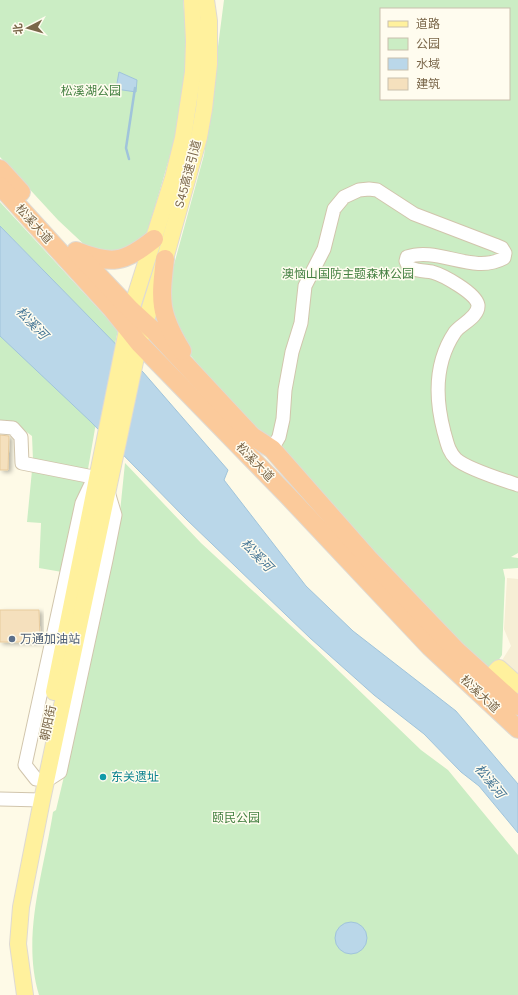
<svg xmlns="http://www.w3.org/2000/svg" width="518" height="995" font-family="Figtree,'Noto Sans SC',sans-serif">
	<style>
		.residential { fill: #f6eed5 }
		.green { fill: #cbedc4; fill-rule: evenodd }
		.water { fill: #bad7e9; stroke: #a0c4db }
		.lines { fill: none; stroke-linecap: round; stroke-linejoin: round }
		.stream { stroke: #a0c4db; stroke-width: 2.5 }
		.building { fill: #f5e0bd; stroke: #e8cb9d; filter: url(#shadow) }
		.minor-casing { stroke: #d1c5ac; stroke-width: 15 }
		.major-casing { stroke: #dfdad3; stroke-width: 18 }
		.highway-casing { stroke: #dfdad3; stroke-width: 20 }
		.minor { stroke: #fff; stroke-width: 13 }
		.major { stroke: #fff19d; stroke-width: 16 }
		.highway { stroke: #fbca9b; stroke-width: 18 }
		.service-dot { fill: #5c6f8a; stroke: #fffcef; stroke-width: 1.5 }
		.culture-dot { fill: #0f9aa8; stroke: #fffcef; stroke-width: 1.5 }
		.labels { text-anchor: middle; dominant-baseline: central; stroke-width: 3; stroke-linejoin: round; paint-order: stroke }
		.park-label { font-size: 12px; fill: #448041; stroke: #fffcef }
		.street-label { font-size: 12px; fill: #7a6649; stroke: #fffcef }
		.service-label { font-size: 12px; fill: #4e5e75; stroke: #fffcef; text-anchor: start }
		.culture-label { font-size: 12px; fill: #0d838f; stroke: #fffcef; text-anchor: start }
		.water-label { font-size: 13px; font-style: italic; fill: #447595; stroke: #fffcef }
	</style>
	<defs>
		<filter id="shadow"><feDropShadow dx="3" dy="2" stdDeviation="2" flood-color="#0004"/></filter>
	</defs>
	<rect width="100%" height="100%" fill="#fefae7"/>
	<path class="residential" d="M507,578l11,1v98l-17,-15 10,-16 -7,-17z"/>
	<g class="green">
		<path d="M0,0h183c3,30 4,59 1,88 -6,49 -23,96 -36,143l-7,8 -20,14 -31,-3 -32,-30 -58,-63z"/>
		<path d="M224,0h294v553l-7,4 7,1v10l-15,1 2,9 -3,77 -17,25 -194,-206 -105,-124 -16,-28 -3,-32 37,-135zM381,9h128v90h-128z"/>
		<path d="M0,202l118,128 -3,14 -115,-118z"/>
		<path d="M0,322l97,95 -9,52 -26,103 -23,-4 2,-45 -14,-1 6,-62 -1,-24 -20,-15h-12z"/>
		<path d="M125,463l76,80 114,105 106,102 27,20 70,85v140h-479c-18,-59 5,-124 14,-183l3,-2 10,-42 54,-256z"/>
	</g>
	<g class="water">
		<path d="M119,72l18,8 -1,12 -20,-3z"/>
		<path d="M0,226l143,146 85,98 -4,10 82,106 47,45 103,80 62,73v49l-39,-47 -18,-14 -37,-38 -50,-39 -64,-57 -123,-118 -96,-98 -91,-86z"/>
		<circle cx="351" cy="938" r="16"/>
	</g>
	<g class="lines">
		<path class="stream" d="M129,159l-3,-11 9,-60"/>
	</g>
	<g class="building">
		<path d="M0,435l9,1 -1,34h-8z"/>
		<path d="M0,610h39l1,32h-40z"/>
	</g>
	<g class="lines">
		<defs>
			<g id="minor">
				<path d="M0,427l13,1 8,9 1,26 76,15"/>
				<path d="M272,449l7,-12 4,-18 2,-29 7,-38 9,-29 4,-37 19,-37 10,-40 10,-12 15,-7 10,-1 8,1 37,24 81,31 7,3 3,5 -1,5c-31,17 -66,-12 -97,-1l-1,4c1,3 2,6 5,7 6,3 15,3 21,4 11,3 44,21 46,33 1,12 -17,19 -23,27 -21,31 -20,66 -11,100 3,10 4,19 12,27 11,10 47,21 62,26"/>
				<path d="M36,779l-11,-14 57,-262 11,-23"/>
				<path d="M46,781l14,-9 46,-212 9,-45 -7,-23"/>
				<path d="M0,799l42,1"/>
			</g>
			<g id="major">
				<path d="M488,679l11,-11 19,17"/>
				<path d="M54,692l77,-382 42,-132 10,-40 10,-66 1,-31 -2,-41"/>
				<path d="M25,995l-7,-51 3,-37 21,-107 97,-457 26,-84 34,-122 5,-28 5,-45v-43l-3,-21"/>
			</g>
			<g id="highway">
				<path d="M0,169l21,23"/>
				<path d="M0,186l111,122 28,35 149,153 142,151 88,82"/>
				<path d="M76,251c36,14 48,12 78,-12"/>
				<path d="M76,252l55,58 24,22 97,104 20,13 97,110 88,92 61,55"/>
				<path d="M165,259c-5,42 -6,54 17,92"/>
			</g>
		</defs>
		<use href="#minor" class="minor-casing"/>
		<use href="#major" class="major-casing"/>
		<use href="#highway" class="highway-casing"/>
		<use href="#minor" class="minor"/>
		<use href="#major" class="major"/>
		<use href="#highway" class="highway"/>
	</g>
	<circle class="service-dot" cx="12" cy="639" r="4"/>
	<circle class="culture-dot" cx="103" cy="777" r="4"/>
	<g class="labels">
		<g class="park-label">
			<text x="91" y="91">松溪湖公园</text>
			<text x="348" y="274">澳恼山国防主题森林公园</text>
			<text x="236" y="818">颐民公园</text>
		</g>
		<g class="street-label">
			<text transform="translate(188 174) rotate(-75)">S45高速引道</text>
			<text transform="translate(34 224) rotate(48)">松溪大道</text>
			<text transform="translate(255 462) rotate(46)">松溪大道</text>
			<text transform="translate(480 694) rotate(43)">松溪大道</text>
			<text transform="translate(48 723) rotate(-78)">朝阳街</text>
		</g>
		<g class="service-label">
			<text x="20" y="639">万通加油站</text>
		</g>
		<g class="culture-label">
			<text x="111" y="777">东关遗址</text>
		</g>
		<g class="water-label">
			<text transform="translate(32 323) rotate(46)">松溪河</text>
			<text transform="translate(257 555) rotate(46)">松溪河</text>
			<text transform="translate(490 781) rotate(51)">松溪河</text>
		</g>
	</g>
	<rect x="380" y="8" width="130" height="92" fill="#fffcef" stroke="#cac0ad"/>
	<rect x="388" y="21" width="20" height="6" fill="#fff19d" stroke="#cac0ad"/>
	<text x="416" y="28" font-size="12" fill="#7a6649">道路</text>
	<rect x="388" y="38" width="20" height="12" fill="#cbedc4" stroke="#cac0ad"/>
	<text x="416" y="48" font-size="12" fill="#7a6649">公园</text>
	<rect x="388" y="58" width="20" height="12" fill="#bad7e9" stroke="#cac0ad"/>
	<text x="416" y="68" font-size="12" fill="#7a6649">水域</text>
	<rect x="388" y="78" width="20" height="12" fill="#f5e0bd" stroke="#cac0ad"/>
	<text x="416" y="88" font-size="12" fill="#7a6649">建筑</text>
	<g transform="translate(28 28) rotate(264)" stroke="#fffcef" stroke-width="3" paint-order="stroke">
	<path d="M0-3L7 15L0 10L-7 15Z" fill="#7a6649"/>
	<text y="-6" font-size="11" font-weight="bold" text-anchor="middle" fill="#7a6649">北</text>
	</g>
</svg>
